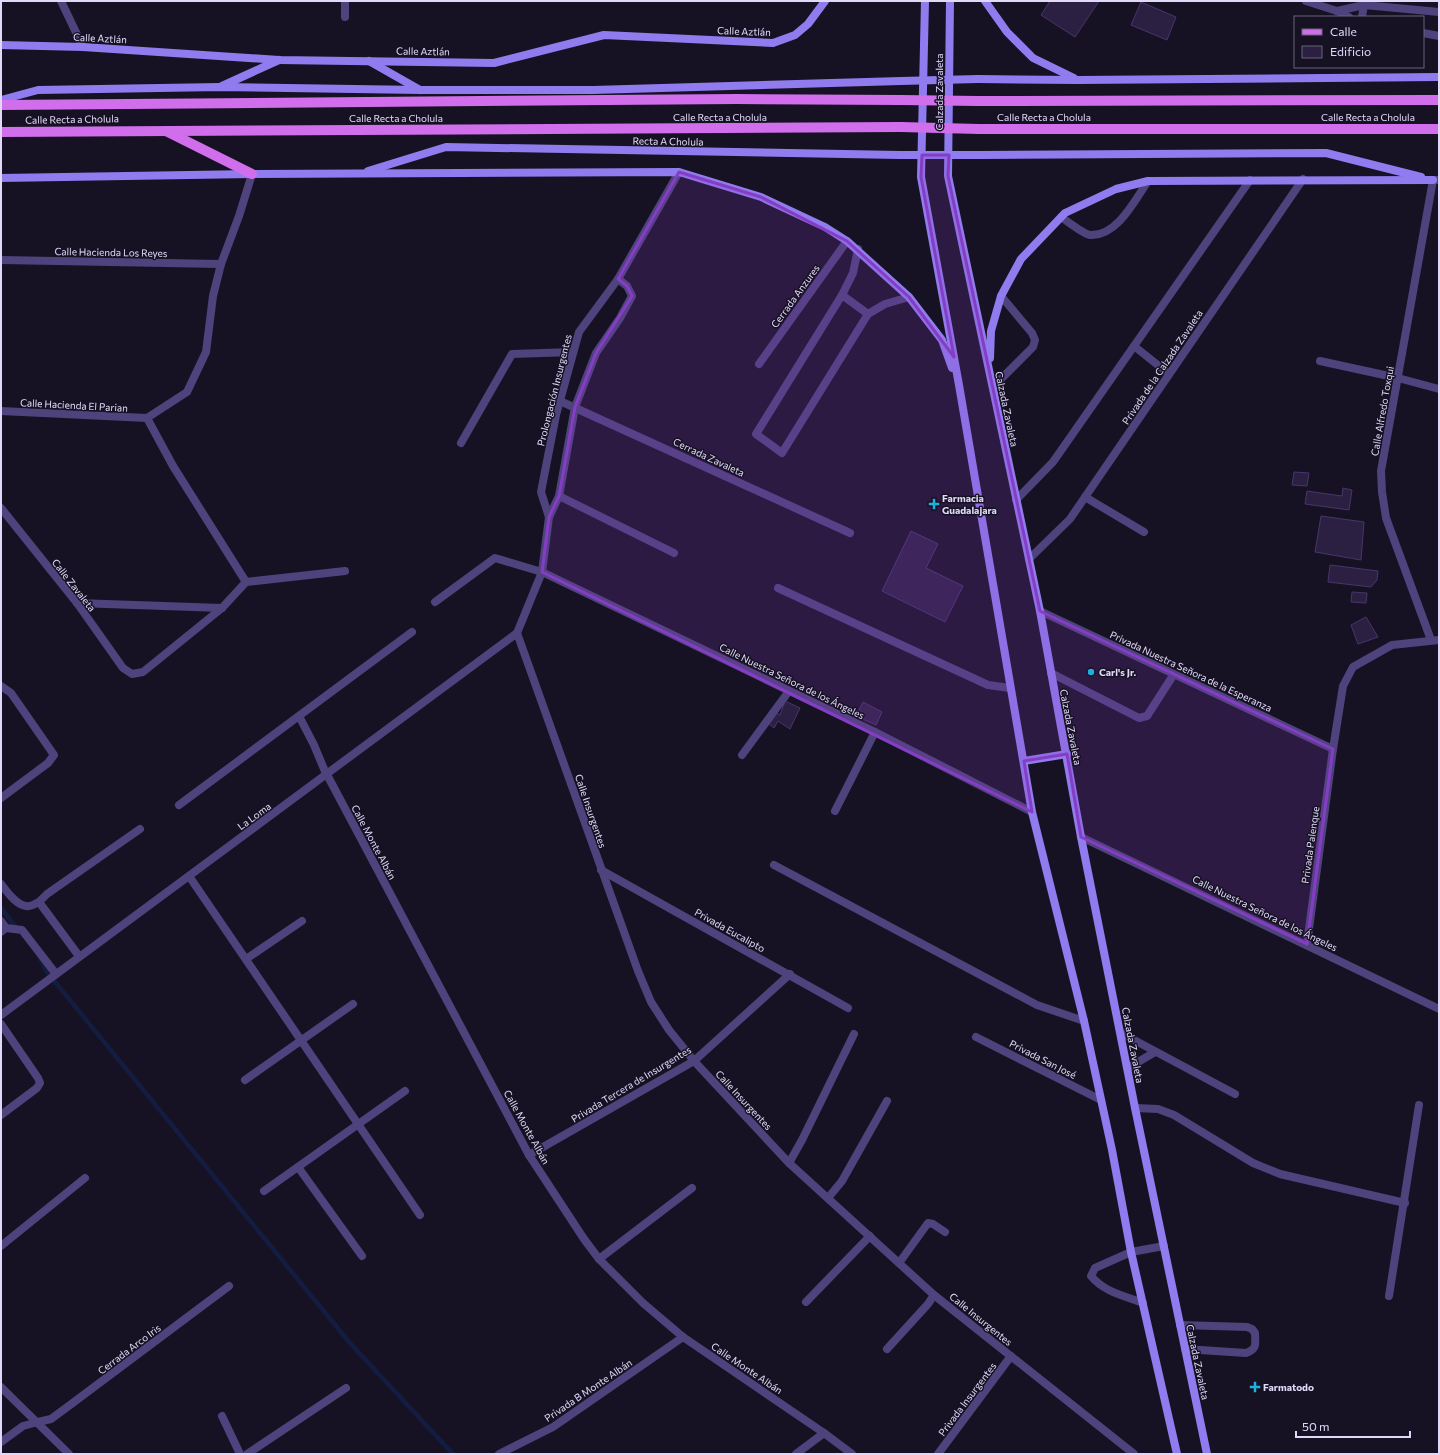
<svg xmlns="http://www.w3.org/2000/svg" width="1440" height="1455" font-family="Commissioner,sans-serif">
	<style>
		.lines { fill: none; stroke-linecap: round; stroke-linejoin: round }
		.stream { stroke: #131d41; stroke-width: 4.5 }
		.building { fill: #2c2042; stroke: #48356b }
		.service { stroke: #4e437c; stroke-width: 8 }
		.minor { stroke: #4e437c; stroke-width: 8 }
		.tertiary { stroke: #4e437c; stroke-width: 8 }
		.secondary { stroke: #907cee; stroke-width: 8 }
		.primary { stroke: #d06eec; stroke-width: 10 }
		.secondary-bridge { stroke: #907cee; stroke-width: 8 }
		.primary-bridge { stroke: #d06eec; stroke-width: 10 }
		.marked { fill: #853dc5; fill-opacity: 0.2; stroke: #853dc5; stroke-width: 3; stroke-linejoin: round }
		.poi-dot { fill: #1eb0e1; stroke: #171223; stroke-width: 1.5 }
		.labels { text-anchor: middle; dominant-baseline: central; stroke-width: 3; stroke-linejoin: round; paint-order: stroke }
		.street-label { font-size: 10px; fill: #e2d9fa; stroke: #171223 }
		.poi-label { font-size: 10px; font-weight: bold; fill: #e2d9fa; stroke: #171223; text-anchor: start }
	</style>
	<rect width="100%" height="100%" fill="#171223"/>
	<g class="lines">
		<g class="stream">
			<path d="M1,908l17,22"/>
			<path d="M40,958l7,14 302,370 104,112"/>
		</g>
	</g>
	<g class="building">
		<path d="M1050,1h49l-24,36 -34,-22z"/>
		<path d="M1141,2l35,15 -9,23 -36,-15z"/>
		<path d="M1294,472l15,1 -2,13 -15,-1z"/>
		<path d="M1343,488l9,2 -3,20 -44,-6 2,-13 35,5z"/>
		<path d="M1321,516l43,6 -3,38 -46,-8z"/>
		<path d="M911,531l27,13 -12,24 37,18 -18,36 -63,-31z"/>
		<path d="M1330,565l48,6 -1,9 -6,7 -43,-5z"/>
		<path d="M1352,592l15,1 -1,10 -15,-1z"/>
		<path d="M1366,617l12,20 -20,7 -7,-19z"/>
		<path d="M785,701l15,7 -10,21 -12,-8 -4,7 -6,-5 8,-10 4,2z"/>
		<path d="M863,702l19,10 -6,13 -20,-9z"/>
	</g>
	<g class="lines">
		<g class="service">
			<path d="M1306,1l31,10 12,6"/>
			<path d="M1337,11l27,-6 75,7"/>
			<path d="M1362,17l2,-12 -2,-3"/>
			<path d="M1423,33l16,3"/>
			<path d="M1061,217c6,4 22,17 29,18 27,2 45,-35 58,-54"/>
			<path d="M858,249l-5,24 -11,22 -86,139 26,19 86,-139 17,-10 24,-7"/>
			<path d="M1,260l220,4"/>
			<path d="M842,295l26,19"/>
			<path d="M1134,346l35,28"/>
			<path d="M993,387l40,-40 2,-7 -3,-7 -31,-37"/>
			<path d="M1,411l146,7"/>
			<path d="M1085,497l59,35"/>
			<path d="M1016,500l37,-38 197,-282"/>
			<path d="M1,508l76,95 46,65 9,6 11,-2 79,-64 24,-26"/>
			<path d="M1029,559l41,-40 233,-340"/>
			<path d="M246,582l-73,-116 -26,-48 40,-26 19,-40 7,-56 8,-32 18,-48 13,-42"/>
			<path d="M246,582l99,-11"/>
			<path d="M778,588l210,97 22,3"/>
			<path d="M77,603l145,5"/>
			<path d="M1051,673l88,45 8,-2 27,-42"/>
			<path d="M1121,1033l114,61"/>
			<path d="M1128,1068l27,-16"/>
			<path d="M1135,1108l23,1 16,6 79,48 27,11 125,29"/>
			<path d="M599,1259l93,-71"/>
			<path d="M899,1263l29,-40 5,1 12,8"/>
			<path d="M1389,1296l30,-191"/>
			<path d="M1143,1303c-18,-7 -39,-11 -52,-27l4,-8 36,-16 33,-6"/>
			<path d="M1180,1325l67,2 5,2 3,4c0,10 3,16 -9,20l-61,-4"/>
			<path d="M1,1442l22,-16 15,-4"/>
		</g>
		<g class="minor">
			<path d="M61,1l22,46"/>
			<path d="M345,1v16"/>
			<path d="M1320,361l78,17 41,11"/>
			<path d="M759,364l88,-123"/>
			<path d="M560,401l290,132"/>
			<path d="M461,443l51,-89 61,-2"/>
			<path d="M559,496l115,57"/>
			<path d="M549,517l-8,-25 15,-77 23,-83 39,-53 61,-107"/>
			<path d="M435,602l60,-44 47,14 333,160 157,80"/>
			<path d="M1040,611l293,138"/>
			<path d="M517,633l25,-61 7,-55 10,-21 16,-89 21,-54 24,-35 12,-22 -5,-10 -9,-7"/>
			<path d="M1431,640l-45,-122 -4,-26 -1,-21 52,-291h6"/>
			<path d="M1,686l10,7 43,62 -6,8 -47,35"/>
			<path d="M299,716l15,29 10,24 205,386 55,84 15,20 44,44 40,34 141,96 28,21"/>
			<path d="M742,755l47,-64"/>
			<path d="M179,805l233,-173"/>
			<path d="M835,811l40,-79"/>
			<path d="M1081,837l358,172"/>
			<path d="M774,865l263,140 47,16"/>
			<path d="M601,870l247,138"/>
			<path d="M189,876l231,339"/>
			<path d="M1,884c6,8 17,24 28,22 3,0 7,-3 10,-4"/>
			<path d="M1,921l5,7"/>
			<path d="M1,932l5,-4 16,2 34,44"/>
			<path d="M1307,944l26,-195 10,-63 10,-19 39,-22 47,-5"/>
			<path d="M79,956l-40,-54 8,-8 93,-65"/>
			<path d="M246,959l56,-38"/>
			<path d="M1,1024l37,54 2,5 -3,5 -36,27"/>
			<path d="M976,1037l125,63"/>
			<path d="M245,1080l108,-76"/>
			<path d="M529,1155l165,-94 96,-87"/>
			<path d="M789,1163l13,-23 52,-106"/>
			<path d="M298,1167l64,89"/>
			<path d="M264,1191l141,-100"/>
			<path d="M828,1198l14,-17 45,-80"/>
			<path d="M1,1246l84,-68"/>
			<path d="M806,1302l64,-66"/>
			<path d="M887,1349l41,-45 6,-9"/>
			<path d="M1,1387l68,67"/>
			<path d="M222,1416l18,38"/>
			<path d="M38,1422l13,-3 19,-14 159,-119"/>
			<path d="M247,1454l99,-66"/>
			<path d="M499,1454l54,-27 130,-90"/>
			<path d="M796,1454l28,-21"/>
			<path d="M938,1454l73,-98"/>
		</g>
		<path class="tertiary" d="M1,1015l516,-382 121,338 13,31 18,28 25,31 95,102 145,132 200,159"/>
		<g class="secondary">
			<path d="M925,1l-4,176 38,208 73,427 52,209 28,129 19,102 46,202"/>
			<path d="M950,1l-2,175 92,435 41,226 54,271 72,346"/>
			<path d="M985,1l22,31 26,26 41,20"/>
			<path d="M1,45l82,2 196,13 215,3 110,-28 169,8 22,-8 13,-11 17,-23"/>
			<path d="M369,61l51,29"/>
			<path d="M978,79l99,1 362,-3"/>
			<path d="M222,86l57,-26"/>
			<path d="M1,100l37,-10 182,-3 201,3h172l308,-9"/>
			<path d="M980,155l346,-2 95,24"/>
			<path d="M368,171l78,-24 454,8"/>
			<path d="M1,178l251,-4 427,-2 82,25 64,30 22,14 62,56 33,43 10,28"/>
			<path d="M990,358l1,-27 10,-35 20,-37 44,-46 51,-24 32,-8 285,-1"/>
			<path d="M1024,761l43,-7"/>
		</g>
		<g class="primary">
			<path d="M978,101l461,-1"/>
			<path d="M1,105l736,-6 164,1"/>
			<path d="M979,129h460"/>
			<path d="M166,131l86,43"/>
			<path d="M1,132l900,-5"/>
		</g>
		<g class="secondary-bridge">
			<path d="M901,81l77,-2"/>
			<path d="M900,155h80"/>
		</g>
		<g class="primary-bridge">
			<path d="M901,100l77,1"/>
			<path d="M901,127l78,2"/>
		</g>
	</g>
	<path class="marked" d="M922,155h27l-1,21 92,435 293,138 -26,195 -226,-107 -14,-83 -43,7 8,51 -490,-240 7,-55 10,-21 16,-89 21,-54 36,-57 -5,-10 -9,-7 61,-107 82,25 86,44 62,56 45,60 -33,-180z"/>
	<g class="poi-dot">
		<path d="M932 498h4v4h4v4h-4v4h-4v-4h-4v-4h4z"/>
		<circle cx="1091" cy="672" r="4"/>
		<path d="M1253 1381h4v4h4v4h-4v4h-4v-4h-4v-4h4z"/>
	</g>
	<g class="labels">
		<g class="street-label">
			<text transform="translate(744 31) rotate(2)">Calle Aztlán</text>
			<text transform="translate(100 38) rotate(3)">Calle Aztlán</text>
			<text transform="translate(423 51) rotate(1)">Calle Aztlán</text>
			<text transform="translate(939 92) rotate(-90)">Calzada Zavaleta</text>
			<text x="720" y="117">Calle Recta a Cholula</text>
			<text x="1044" y="117">Calle Recta a Cholula</text>
			<text x="1368" y="117">Calle Recta a Cholula</text>
			<text x="396" y="118">Calle Recta a Cholula</text>
			<text transform="translate(72 119) rotate(-1)">Calle Recta a Cholula</text>
			<text transform="translate(668 141) rotate(1)">Recta A Cholula</text>
			<text transform="translate(111 252) rotate(1)">Calle Hacienda Los Reyes</text>
			<text transform="translate(795 296) rotate(-54)">Cerrada Anzures</text>
			<text transform="translate(1162 367) rotate(-56)">Privada de la Calzada Zavaleta</text>
			<text transform="translate(554 390) rotate(-76)">Prolongación Insurgentes</text>
			<text transform="translate(74 405) rotate(3)">Calle Hacienda El Parian</text>
			<text transform="translate(1007 409) rotate(78)">Calzada Zavaleta</text>
			<text transform="translate(1382 411) rotate(-80)">Calle Alfredo Toxqui</text>
			<text transform="translate(709 457) rotate(25)">Cerrada Zavaleta</text>
			<text transform="translate(74 585) rotate(52)">Calle Zavaleta</text>
			<text transform="translate(1191 671) rotate(25)">Privada Nuestra Señora de la Esperanza</text>
			<text transform="translate(792 681) rotate(26)">Calle Nuestra Señora de los Ángeles</text>
			<text transform="translate(1071 727) rotate(79)">Calzada Zavaleta</text>
			<text transform="translate(591 811) rotate(71)">Calle Insurgentes</text>
			<text transform="translate(254 816) rotate(-36)">La Loma</text>
			<text transform="translate(374 842) rotate(62)">Calle Monte Albán</text>
			<text transform="translate(1310 845) rotate(-82)">Privada Palenque</text>
			<text transform="translate(1265 913) rotate(26)">Calle Nuestra Señora de los Ángeles</text>
			<text transform="translate(730 930) rotate(29)">Privada Eucalipto</text>
			<text transform="translate(1133 1045) rotate(79)">Calzada Zavaleta</text>
			<text transform="translate(1043 1059) rotate(27)">Privada San José</text>
			<text transform="translate(631 1084) rotate(-31)">Privada Tercera de Insurgentes</text>
			<text transform="translate(744 1100) rotate(47)">Calle Insurgentes</text>
			<text transform="translate(527 1127) rotate(61)">Calle Monte Albán</text>
			<text transform="translate(981 1319) rotate(39)">Calle Insurgentes</text>
			<text transform="translate(129 1349) rotate(-37)">Cerrada Arco Iris</text>
			<text transform="translate(1198 1362) rotate(78)">Calzada Zavaleta</text>
			<text transform="translate(747 1368) rotate(34)">Calle Monte Albán</text>
			<text transform="translate(588 1390) rotate(-34)">Privada B Monte Albán</text>
			<text transform="translate(967 1399) rotate(-53)">Privada Insurgentes</text>
		</g>
		<g class="poi-label">
			<text x="942" y="498">Farmacia<tspan x="942" dy="12">Guadalajara</tspan></text>
			<text x="1099" y="672">Carl's Jr.</text>
			<text x="1263" y="1387">Farmatodo</text>
		</g>
	</g>
	<rect width="1440" height="1455" fill="none" stroke="#e2d9fa" stroke-width="4"/>
	<rect x="1294" y="16" width="130" height="52" fill="#171223" stroke="#686279"/>
	<rect x="1302" y="29" width="20" height="6" fill="#d06eec" stroke="#686279"/>
	<text x="1330" y="36" font-size="12" fill="#e2d9fa">Calle</text>
	<rect x="1302" y="46" width="20" height="12" fill="#2c2042" stroke="#686279"/>
	<text x="1330" y="56" font-size="12" fill="#e2d9fa">Edificio</text>
	<path d="M1296 1431v6h114v-6" fill="none" stroke="#e2d9fa" stroke-width="2"/>
	<text x="1302" y="1431" font-size="12" fill="#e2d9fa" stroke="#171223" stroke-width="3" paint-order="stroke">50 m</text>
</svg>
